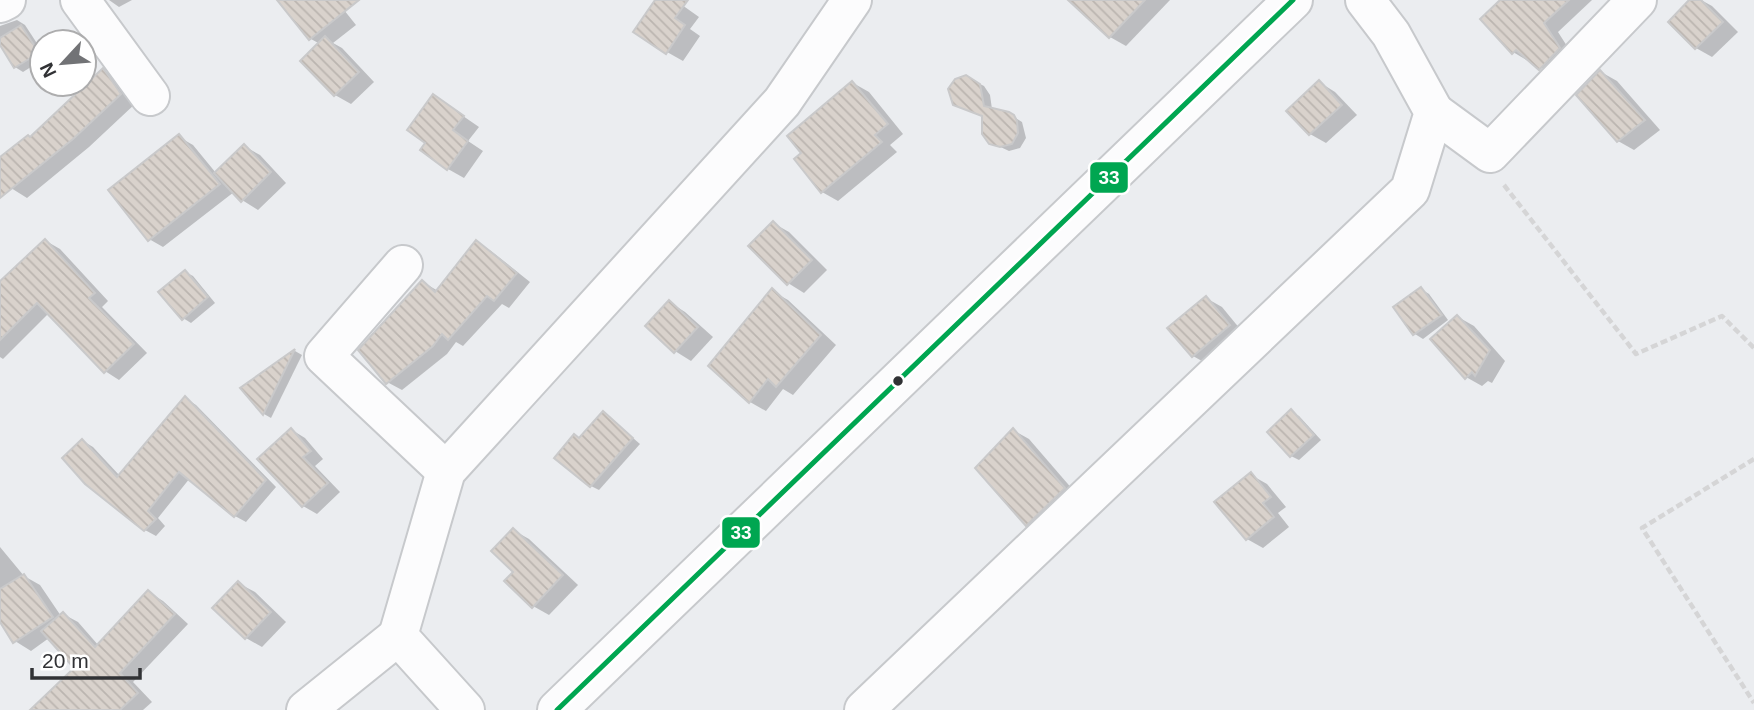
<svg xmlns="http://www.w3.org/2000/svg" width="1754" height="710" font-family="Arial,sans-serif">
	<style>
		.shadow { fill: #0003 }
		.building { fill: url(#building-back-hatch); stroke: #c9c9ca; stroke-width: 2 }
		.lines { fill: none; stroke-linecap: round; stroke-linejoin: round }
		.minor-casing { stroke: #c7c9cc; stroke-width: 42 }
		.major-casing { stroke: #c7c9cc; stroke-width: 42 }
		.path { stroke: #d5d5d6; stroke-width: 4.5; stroke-dasharray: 7 3.5; stroke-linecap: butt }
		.minor { stroke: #fcfcfd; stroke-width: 38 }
		.major { stroke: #fcfcfd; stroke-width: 38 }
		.bus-1-casing { stroke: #fff; stroke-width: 10 }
		.bus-1 { stroke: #00a651; stroke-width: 5 }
		.bus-dot { fill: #313235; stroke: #fff; stroke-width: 2.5 }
		.line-badge { stroke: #fff; stroke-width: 2.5 }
		.badge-label { font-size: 19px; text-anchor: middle; font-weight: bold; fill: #fff }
	</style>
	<defs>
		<pattern id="building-back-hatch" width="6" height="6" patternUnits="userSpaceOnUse" patternTransform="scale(1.75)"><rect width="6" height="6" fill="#d9d2cc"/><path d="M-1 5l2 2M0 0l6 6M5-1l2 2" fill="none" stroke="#bbb5b0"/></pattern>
	</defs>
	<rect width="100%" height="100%" fill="#ebedf0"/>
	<g class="shadow">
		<path d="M109,0h23l-13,7z"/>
		<path d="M279,0h57l20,25 -23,18 9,5 32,34 -23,22 -16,-9 -33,-34 18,-17 -9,-5z"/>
		<path d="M657,0h18l24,17 -9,12 10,7 -17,25 -16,-9z"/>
		<path d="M1096,0h74l-44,46 -16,-9z"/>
		<path d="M1502,0h90l-34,32 16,25 -19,20 -25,-18 -2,2 -15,-9z"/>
		<path d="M1692,0h9l11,6 26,26 -26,25 -16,-9 -26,-26z"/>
		<path d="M17,20l8,5 17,26v9l-19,12 -8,-5 -15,-25v-16z"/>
		<path d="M103,70l16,10 17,23 -47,44 -62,51 -16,-10 -11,-14v-15l31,-21z"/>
		<path d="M1601,72l16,9 43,49 -26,20 -16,-9z"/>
		<path d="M966,77l18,9 6,9 2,14 16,4 14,9 4,16 -6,10 -11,3 -19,-9 -6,-25 -30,-13z"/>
		<path d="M1319,82l16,10 22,23 -31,28 -16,-9 -21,-23z"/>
		<path d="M853,83l16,9 34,42 -13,11 7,7 -59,49 -16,-9z"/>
		<path d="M434,96l45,31 -11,14 15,10 -19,27 -16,-9z"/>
		<path d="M179,137l14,8 23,28 28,-27 16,9 26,28 -28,27 -16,-10 -8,-8 -71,55 -14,-8z"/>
		<path d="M773,223l16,9 38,38 -23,23 -16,-10z"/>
		<path d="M46,241l14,8 48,52 -6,6 45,46 -28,27 -14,-9 -56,-58 -46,46 -3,-2v-73z"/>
		<path d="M477,242l14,9 39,31 -21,26 -7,-4 -39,42 -7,-4 -9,12 -45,36 -15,-8 36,-100 15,9z"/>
		<path d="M185,272l8,4 22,27 -24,20 -8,-5z"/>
		<path d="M1421,289l8,5 19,26 -25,19 -8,-5 -20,-27z"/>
		<path d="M772,291l16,9 48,45 -43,50 -10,-6 -17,22 -16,-9 -40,-36z"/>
		<path d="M1206,298l16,9 23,28 -36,30 -16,-9z"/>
		<path d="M669,302l16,10 28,25 -22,24 -16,-10z"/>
		<path d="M1458,317l16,9 31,35 -13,22 -4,-2 -6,5 -16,-9z"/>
		<path d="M295,351l7,4 -31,63 -7,-4 -22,-26z"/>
		<path d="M185,398l11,7 80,82 -30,35 -11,-6 -45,-38 -32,40 7,8 -9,10 -11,-6 -62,-89 10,6 27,29z"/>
		<path d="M1291,412l8,4 22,24 -22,20 -8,-4z"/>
		<path d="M604,413l36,31 -41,46 -8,-4 -11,-47z"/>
		<path d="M292,430l13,8 18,21 -8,7 25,26 -23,22 -14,-8z"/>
		<path d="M1013,430l16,9 51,59 -37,35 -16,-9z"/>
		<path d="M1251,475l16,9 19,23 -8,6 11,14 -26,21 -16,-9z"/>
		<path d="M513,530l16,9 49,46 -29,30 -16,-9 -18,-34z"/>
		<path d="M0,547l24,29 16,9 21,31 2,-2 15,8 21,24 49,-54 15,9 25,23 -55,58 19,20 -9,8h-68l1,-41 -27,-31 -18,13 -16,-10 -15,-22z"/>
		<path d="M238,583l17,9 31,30 -24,25 -16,-9z"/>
	</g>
	<g class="building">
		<path d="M277,0h82l-50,40z"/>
		<path d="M655,0h33l-13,18 10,7 -19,29 -33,-22z"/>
		<path d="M1068,0h77l-36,38z"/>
		<path d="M1500,0h69l-25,23 16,25 -21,22 -23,-20 -4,4 -32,-35z"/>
		<path d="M1689,0h12l22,22 -28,27 -27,-27z"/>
		<path d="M21,25l18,28 -25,15 -14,-23v-7z"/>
		<path d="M325,36l34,36 -25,24 -34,-35z"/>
		<path d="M103,68l18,26 -48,45 -73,59v-41l28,-22 2,2z"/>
		<path d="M1600,70l45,50 -28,22 -41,-47z"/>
		<path d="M966,75l14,9 4,22 25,6 5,3 3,6 1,12 -6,11 -12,3 -11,-3 -7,-10v-18l-29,-11 -5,-16 7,-10z"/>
		<path d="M1319,80l23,25 -33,30 -23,-24z"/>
		<path d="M852,81l36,43 -13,11 7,7 -61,51 -27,-34 7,-6 -14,-17z"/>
		<path d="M433,94l31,22 -11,14 15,11 -21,29 -27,-20 5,-7 -18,-13z"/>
		<path d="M179,134l41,50 -72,57 -40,-51z"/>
		<path d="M244,144l27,28 -30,30 -27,-29z"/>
		<path d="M773,221l39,39 -25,25 -39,-39z"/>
		<path d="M45,239l50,54 -6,5 45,46 -30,29 -67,-70 -37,37v-59z"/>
		<path d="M476,240l41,33 -23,28 -7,-5 -39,44 -6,-6 -9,12 -47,38 -28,-34 64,-70 13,12z"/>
		<path d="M185,270l23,27 -26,23 -24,-28z"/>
		<path d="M1421,287l21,28 -29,20 -20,-28z"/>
		<path d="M772,288l49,47 -45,52 -8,-8 -19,24 -41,-37z"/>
		<path d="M1206,296l24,29 -38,32 -25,-29z"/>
		<path d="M669,300l29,27 -24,26 -29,-27z"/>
		<path d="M1457,315l33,35 -15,26 -3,-4 -7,7 -35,-40z"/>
		<path d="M295,349l-32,66 -23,-27z"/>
		<path d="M185,396l81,84 -32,37 -55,-45 -31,39 8,8 -12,12 -59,-47 -23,-26 20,-19 35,38z"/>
		<path d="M1291,409l23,26 -24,22 -23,-25z"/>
		<path d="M603,411l30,27 -43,49 -36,-29 20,-24 5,4z"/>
		<path d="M291,428l20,23 -8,6 25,26 -26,24 -45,-48z"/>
		<path d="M1013,428l52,60 -39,38 -51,-58z"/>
		<path d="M1251,472l20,25 -8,6 11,14 -28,23 -32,-38z"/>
		<path d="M513,528l50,47 -31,33 -28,-27 9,-9 -22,-21z"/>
		<path d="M24,574l29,43 -40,26 -13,-21v-33z"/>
		<path d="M238,581l33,31 -26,27 -33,-31z"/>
		<path d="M148,590l27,24 -55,59 18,20 -18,17h-90l44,-42 -33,-37 22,-19 32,35z"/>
	</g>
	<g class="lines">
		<defs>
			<g id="minor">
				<path d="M80,0l70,96"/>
				<path d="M0,3l6,-3"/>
				<path d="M1434,112l56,41 147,-153"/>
				<path d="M403,265l-79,91 122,115"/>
				<path d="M306,710l92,-74"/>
				<path d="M465,710l-67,-74 48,-165 336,-369 70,-102"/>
				<path d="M864,710l546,-520 24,-78 -43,-78 -26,-34"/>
			</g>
			<path id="major" d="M557,710l736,-710"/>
		</defs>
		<use href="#minor" class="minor-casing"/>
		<use href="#major" class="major-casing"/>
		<g class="path">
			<path d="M1504,185l132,169 86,-38 32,32"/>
			<path d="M1754,459l-112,69 112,175"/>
		</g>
		<use href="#minor" class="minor"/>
		<use href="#major" class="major"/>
		<defs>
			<path id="bus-1" d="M557,710l736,-710"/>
		</defs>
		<use href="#bus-1" class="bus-1-casing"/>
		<use href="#bus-1" class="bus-1"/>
	</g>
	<circle class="bus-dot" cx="898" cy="381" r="6"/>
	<g class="line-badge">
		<rect x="1089" y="161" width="40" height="33" rx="7" fill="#00a651"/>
		<rect x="721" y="516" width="40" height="33" rx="7" fill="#00a651"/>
	</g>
	<g class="badge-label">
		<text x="1109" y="184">33</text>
		<text x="741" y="539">33</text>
	</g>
	<g transform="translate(63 63) rotate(244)"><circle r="33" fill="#ffffff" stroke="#adadae" stroke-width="2"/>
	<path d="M0-5L12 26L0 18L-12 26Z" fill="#727376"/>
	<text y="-10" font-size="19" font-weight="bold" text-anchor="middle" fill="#313235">N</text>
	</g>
	<path d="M32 668v10h108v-10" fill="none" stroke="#313235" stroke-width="3.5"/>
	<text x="42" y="668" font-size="21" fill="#313235" stroke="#ffffff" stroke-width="5" paint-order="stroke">20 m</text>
</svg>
